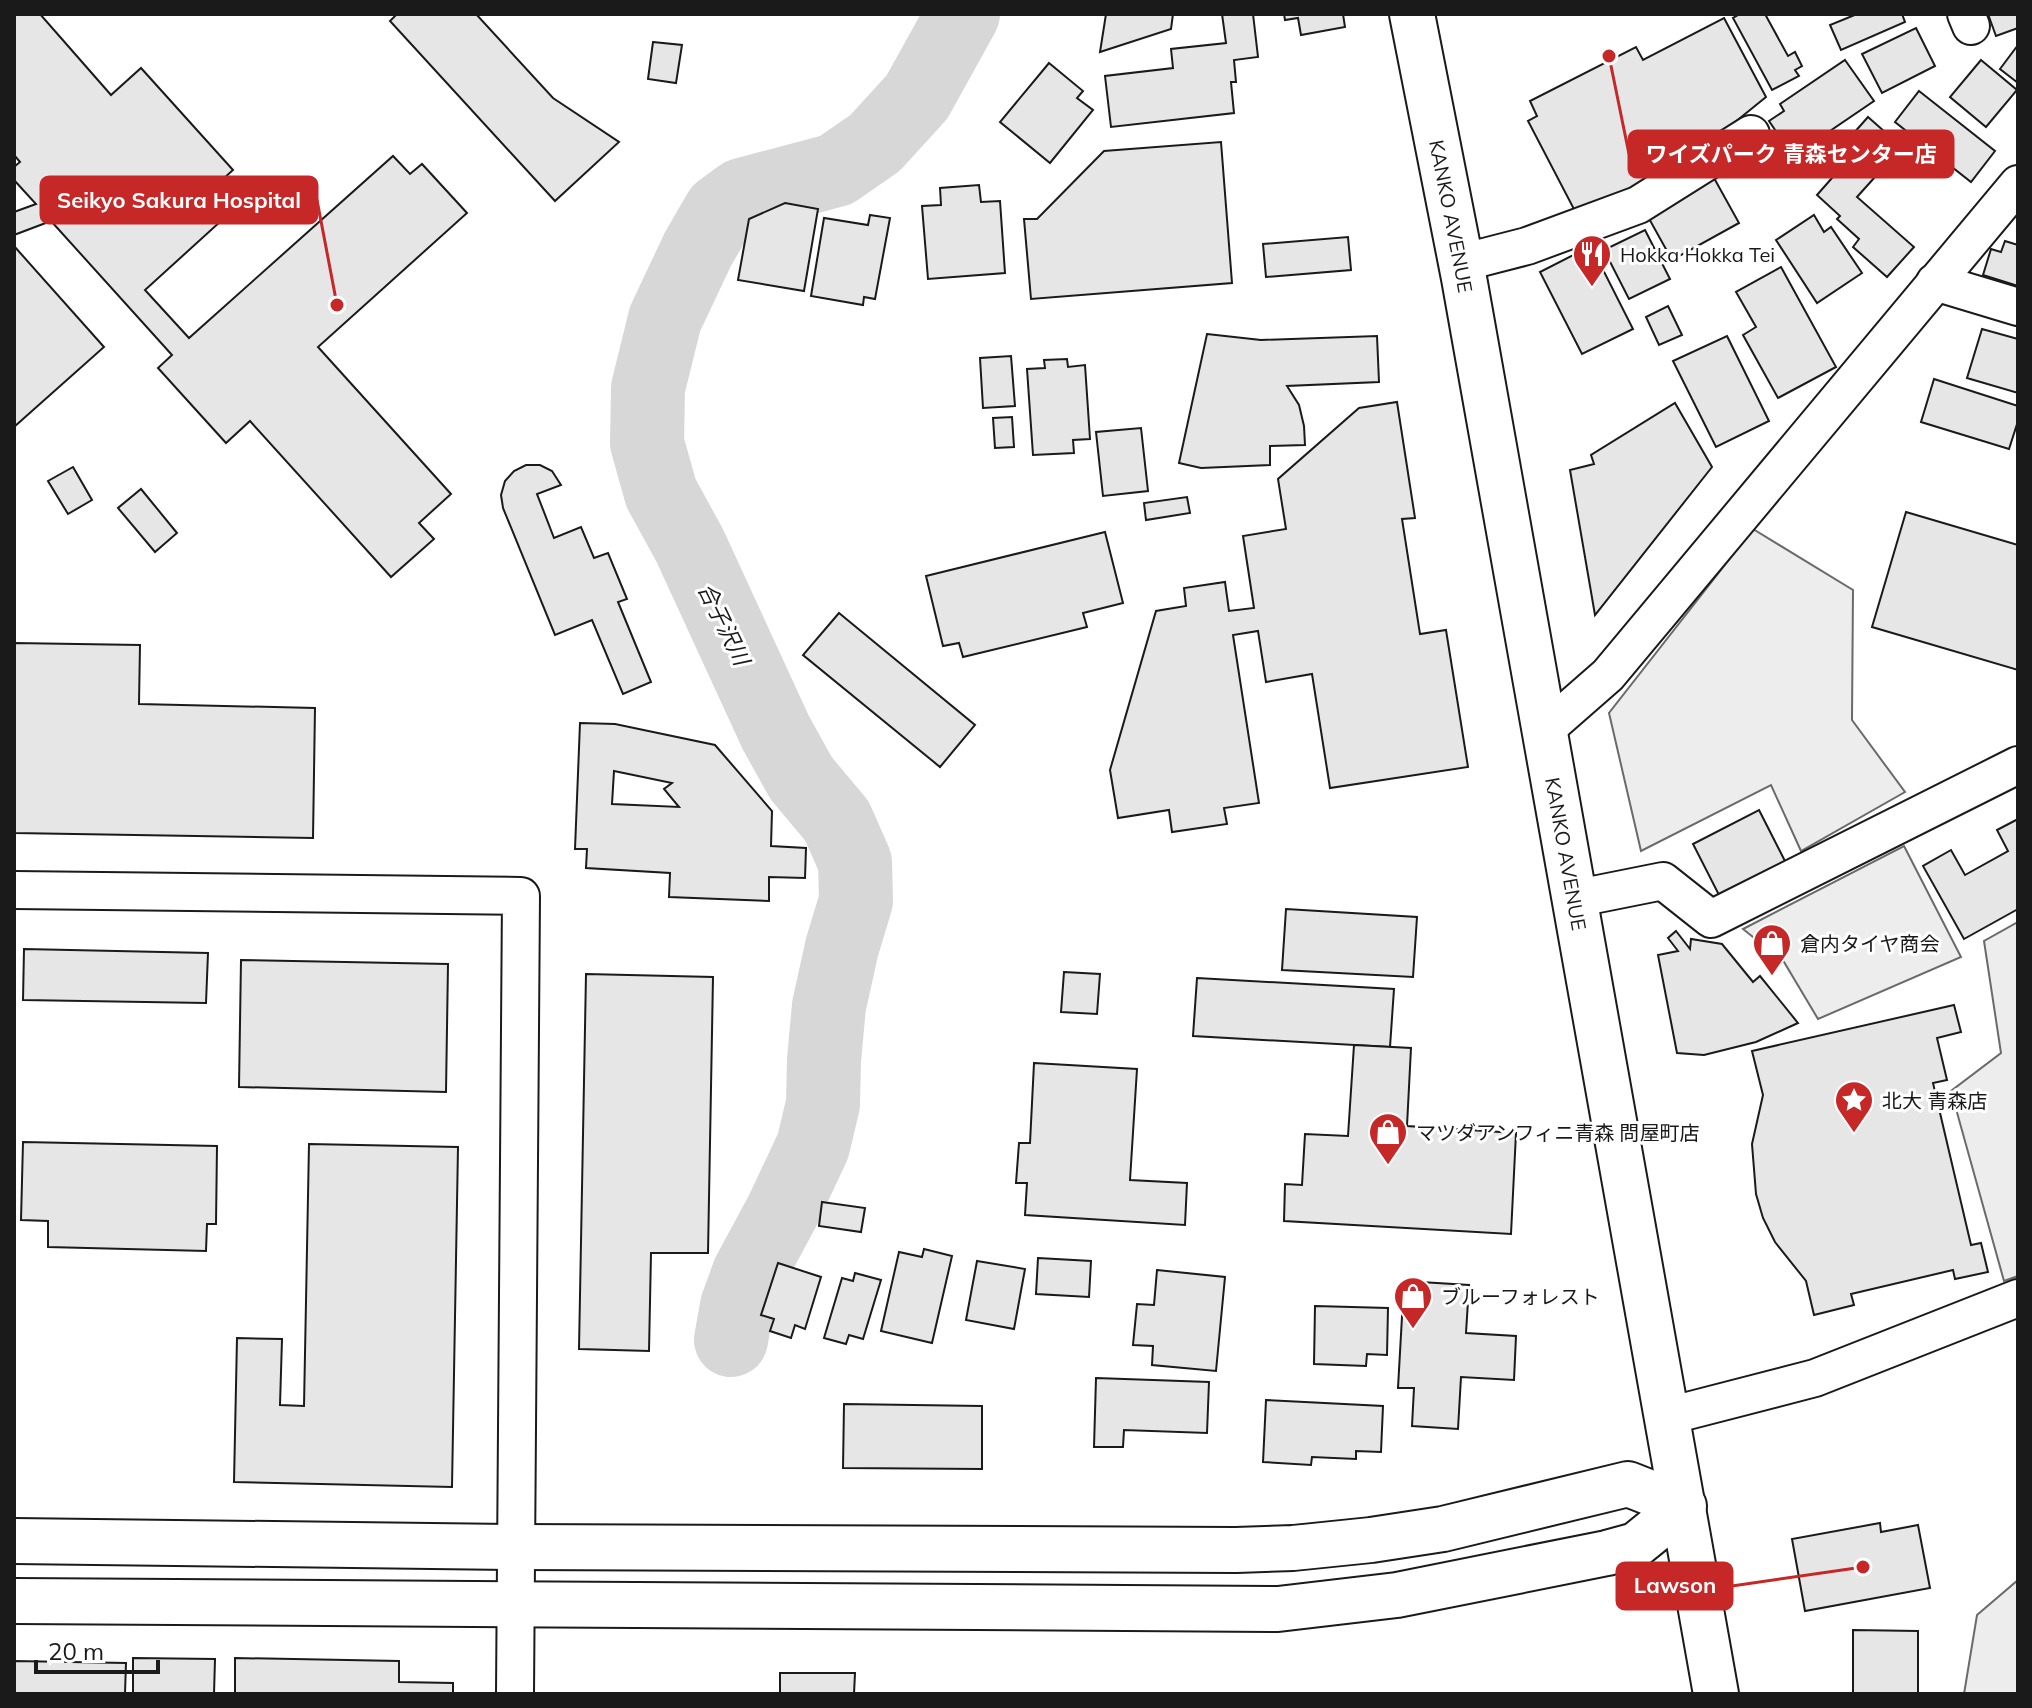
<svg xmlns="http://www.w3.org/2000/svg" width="2032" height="1708" font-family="Mulish,'Noto Sans JP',sans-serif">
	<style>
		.built { fill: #ededed; stroke: #6a6a6a; stroke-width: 2 }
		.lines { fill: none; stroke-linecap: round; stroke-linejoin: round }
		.river { stroke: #d7d7d7; stroke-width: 74 }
		.building { fill: #e6e6e6; stroke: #1a1a1a; stroke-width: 2; fill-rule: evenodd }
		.street-casing { stroke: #1a1a1a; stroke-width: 40 }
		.secondary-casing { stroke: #1a1a1a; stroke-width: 48 }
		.highway-casing { stroke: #1a1a1a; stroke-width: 48 }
		.street { stroke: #fff; stroke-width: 36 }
		.secondary { stroke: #fff; stroke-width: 44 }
		.highway { stroke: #fff; stroke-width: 44 }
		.labels { text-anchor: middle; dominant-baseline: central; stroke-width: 6; stroke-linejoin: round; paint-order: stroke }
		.street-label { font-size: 20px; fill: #1a1a1a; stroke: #fff }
		.poi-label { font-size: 20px; fill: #1a1a1a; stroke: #fff; text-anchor: start }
		.water-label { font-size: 22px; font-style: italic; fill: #1a1a1a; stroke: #fff }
		.leader { fill: none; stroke: #c62828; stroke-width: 3 }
		.callout-dot { fill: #c62828; stroke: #fff; stroke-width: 3 }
		.callout { fill: #c62828; stroke: #c62828; stroke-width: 3 }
		.callout-label { font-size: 22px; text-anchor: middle; font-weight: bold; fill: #fff }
	</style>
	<rect width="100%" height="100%" fill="#fff"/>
	<g class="built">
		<path d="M1753,529l100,61 -1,130 53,72 -104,59 -30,-66 -130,66 -32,-138z"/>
		<path d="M1904,846l57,111 -143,62 -34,-57 -41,-33z"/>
		<path d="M2018,922v354l-14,5 -53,-190 50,-38 -17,-112z"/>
		<path d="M2018,1580v114h-54l13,-79z"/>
	</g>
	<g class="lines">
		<path class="river" d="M731,1340l6,-34 12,-33 34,-63 30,-64 10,-42 1,-44 5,-54 13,-59 14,-46 -1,-39 -18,-41 -36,-43 -25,-45 -86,-187 -29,-53 -14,-50 1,-55 17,-69 33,-70 22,-38 22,-16 94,-25 39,-27 42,-46 46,-83"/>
	</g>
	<g class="building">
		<path d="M14,14h26l71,81 30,-27 92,102 -10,9 20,22 -98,89 44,48 204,-182 17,18 12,-10 45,49 -149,134 133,147 -32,29 15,16 -43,38 -141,-156 -24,22 -68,-75 14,-13 -121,-134 -37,14v-23l22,-8 -22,-24v-13l6,-5 -6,-7z"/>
		<path d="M397,14h79l77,84 66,44 -64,59 -165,-180z"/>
		<path d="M1106,14h67l-2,15 -71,23z"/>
		<path d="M1222,14h31l5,43 -24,3 2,22h-5l3,31 -123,14 -6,-51 68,-8 -2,-19 55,-6z"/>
		<path d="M1284,14h59l2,13 -44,8 -3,-17 -13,2z"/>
		<path d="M1740,14h25l23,42 7,-4 7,14 -7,4 4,6 -27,14 -39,-72z"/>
		<path d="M1857,14h45l3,8 -64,28 -11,-25z"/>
		<path d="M1988,14h30v14l-22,8z"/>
		<path d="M1724,18l42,79 -74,60 -115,58 -49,-94 9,-5 -7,-15 106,-54 7,13z"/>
		<path d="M1916,28l19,38 -53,27 -20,-39z"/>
		<path d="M653,42l29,3 -6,38 -28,-4z"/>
		<path d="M2018,45v38l-18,-14z"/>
		<path d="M1845,60l29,41 -81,55 -24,-35 15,-10 -4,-7z"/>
		<path d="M1981,60l36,30 -31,37 -36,-30z"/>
		<path d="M1049,63l34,28 -6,7 16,12 -43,53 -50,-41z"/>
		<path d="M1919,91l76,60 -24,31 -76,-60z"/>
		<path d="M1868,117l34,30 -45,50 57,50 -27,30 -34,-30 6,-8 -22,-20 3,-3 -23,-21 22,-25 -10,-9z"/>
		<path d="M1221,142l11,141 -201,16 -7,-80h13l67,-68z"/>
		<path d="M1714,178l25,45 -67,37 -25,-45z"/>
		<path d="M979,185l2,17 19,-1 5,72 -77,6 -6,-73 19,-1 -1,-17z"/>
		<path d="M785,203l33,6 -14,82 -66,-11 11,-61z"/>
		<path d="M870,215l20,3 -15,81 -11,-2 -1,8 -52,-9 13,-78 44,7z"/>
		<path d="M1814,215l10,17 7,-5 31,46 -45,30 -41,-63z"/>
		<path d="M1645,230l25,49 -41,20 -25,-49z"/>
		<path d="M1348,237l3,33 -85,7 -3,-33z"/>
		<path d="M2005,241l13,4v41l-35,-11 8,-26 10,3z"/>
		<path d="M14,246l90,101 -90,80z"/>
		<path d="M1591,246l42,83 -51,25 -42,-82z"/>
		<path d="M1781,267l55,100 -58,31 -35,-63 13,-8 -20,-35z"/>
		<path d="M1668,306l14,29 -23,10 -13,-28z"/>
		<path d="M1982,329l36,10v54l-51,-15z"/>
		<path d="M1207,334l54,6 116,-4 2,46 -92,4 12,19 5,21 1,19 -35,1v19l-69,3 -22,-5z"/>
		<path d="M1727,336l42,85 -53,26 -43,-86z"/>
		<path d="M1011,356l4,50 -32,2 -3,-50z"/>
		<path d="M1067,359l1,8 17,-2 5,74 -17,1 1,13 -41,2 -6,-86 18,-1 -1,-8z"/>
		<path d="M1934,379l84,27v15l-9,28 -88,-27z"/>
		<path d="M1397,402l18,116 -13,1 18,115 26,-4 22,137 -138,21 -18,-114 -46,8 -8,-51 -25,4 26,168 -35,5 3,16 -55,8 -3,-22 -51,8 -8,-48 46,-159 30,-5 -2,-18 41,-6 4,29 25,-3 -11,-72 43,-7 -8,-50 81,-71z"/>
		<path d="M1675,403l37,64 -117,148 -25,-145 24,-6 -3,-9z"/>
		<path d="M1012,417l2,30 -19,1 -2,-30z"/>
		<path d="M1141,428l7,63 -45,5 -7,-64z"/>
		<path d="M526,465h14l12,6 9,14 -24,9 17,44 27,-11 13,31 14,-5 19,46 -9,3 33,80 -28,12 -31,-74 -37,15 -52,-127 -2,-13 4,-14 9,-10z"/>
		<path d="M73,467l19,33 -24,14 -20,-33z"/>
		<path d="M141,489l36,44 -22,19 -37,-44z"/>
		<path d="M1187,497l3,16 -44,7 -2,-17z"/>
		<path d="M1906,512l112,33v125l-146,-43z"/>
		<path d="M1105,532l18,71 -40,10 4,14 -124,30 -4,-14 -16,3 -17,-70z"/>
		<path d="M839,613l136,112 -35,42 -137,-112z"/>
		<path d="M14,643l126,2 -1,59 176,4 -2,130 -299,-5z"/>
		<path d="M580,723l35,1 100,21 57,66 -1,35 35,2 -1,30 -36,-1v24l-100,-4 1,-24 -84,-5 1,-19h-12zM614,771l58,12 -8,6 15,18 -67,-3z"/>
		<path d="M1759,810l27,53 -66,34 -27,-53z"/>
		<path d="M2018,819v90l-54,30 -41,-73 28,-16 14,25 43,-24 -11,-21z"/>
		<path d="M1286,909l131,8 -4,60 -131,-7z"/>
		<path d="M1676,931l14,18 1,-10 31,5 31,38 7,-6 38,47 -42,19 -52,13 -27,-2 -19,-98 20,-4 -10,-13z"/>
		<path d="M24,949l184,4 -2,50 -183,-3z"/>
		<path d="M241,960l207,4 -2,128 -207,-5z"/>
		<path d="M1064,972l36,2 -3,40 -36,-2z"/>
		<path d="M586,974l127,3 -5,276h-57l-2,98 -70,-2z"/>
		<path d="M1197,978l197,11 -4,58 -197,-11z"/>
		<path d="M1954,1005l7,27 -24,6 10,42 -14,3 38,162 10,-2 7,29 -33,7 -2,-9 -102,24 3,11 -40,10 -8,-34 -31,-39 -12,-24 -7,-24 -4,-50 11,-49 -11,-44z"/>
		<path d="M1354,1045l57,3 -4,78 109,7 -5,101 -227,-13 1,-37 17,1 3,-51 43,2z"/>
		<path d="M1034,1063l103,6 -7,111 57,3 -2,42 -160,-10 2,-32h-11l3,-40h11z"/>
		<path d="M23,1142l194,4 -1,78h-9l-1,27 -158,-4v-26l-27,-1z"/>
		<path d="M309,1144l149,3 -6,340 -218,-5 3,-144 45,1 -2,66 24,1z"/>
		<path d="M822,1202l43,6 -4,24 -42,-6z"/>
		<path d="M924,1249l28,7 -20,87 -51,-12 18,-79 23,5z"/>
		<path d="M1038,1258l53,3 -2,36 -53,-3z"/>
		<path d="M977,1261l48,8 -11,60 -48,-9z"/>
		<path d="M778,1263l43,14 -16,52 -10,-4 -4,13 -21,-7 4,-12 -13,-4z"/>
		<path d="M1157,1270l68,7 -9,94 -64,-6 1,-19 -20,-1 4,-41 17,1z"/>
		<path d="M855,1273l26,7 -18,59 -14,-4 -3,9 -22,-6 18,-60 11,3z"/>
		<path d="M1404,1281l65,4 -3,48 50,3 -2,44 -53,-3 -3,52 -46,-3 2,-38h-16z"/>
		<path d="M1315,1306l73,2 -1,47 -20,-1 -1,12 -52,-2z"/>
		<path d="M1096,1378l113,4 -2,51 -83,-3 -1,17h-29z"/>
		<path d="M1266,1400l117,6 -2,46 -25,-1v8l-44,-2 -1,8 -48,-3z"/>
		<path d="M844,1404l138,2v63l-139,-1z"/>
		<path d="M1880,1523l1,9 37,-7 12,63 -125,23 -13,-72z"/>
		<path d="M1853,1630l65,1v63h-65z"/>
		<path d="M133,1658l82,1 -1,35h-81z"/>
		<path d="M235,1658l164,3v21l54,1v11h-218z"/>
		<path d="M14,1661l112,2 -1,31h-111z"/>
		<path d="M780,1673h75l-1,21h-74z"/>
	</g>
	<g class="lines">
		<defs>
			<g id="street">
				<path d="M1966,14l5,12"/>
				<path d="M1461,263l66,-17 111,-41 113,-71"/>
				<path d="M1935,282l83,25"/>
				<path d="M1544,731l64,-56 410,-491"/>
				<path d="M14,890l507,6 -6,798"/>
				<path d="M1573,899l90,-18 48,38 307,-154"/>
				<path d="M1668,1416l147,-38 203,-80"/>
			</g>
			<path id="secondary" d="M14,1541l503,6 719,3 57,-2 78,-8 72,-11 185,-45 56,22 -48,39 -29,8 -210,42 -119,14 -1264,-8"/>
			<g id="highway">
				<path id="s1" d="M1412,14l52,264 252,1416"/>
			</g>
		</defs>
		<use href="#street" class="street-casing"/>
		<use href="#secondary" class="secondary-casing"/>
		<use href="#highway" class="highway-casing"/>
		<use href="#street" class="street"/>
		<use href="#secondary" class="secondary"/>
		<use href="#highway" class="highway"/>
	</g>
	<defs>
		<symbol id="restaurant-pin" viewBox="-11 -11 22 30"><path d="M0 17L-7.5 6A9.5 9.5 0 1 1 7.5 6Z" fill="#c62828" stroke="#fff"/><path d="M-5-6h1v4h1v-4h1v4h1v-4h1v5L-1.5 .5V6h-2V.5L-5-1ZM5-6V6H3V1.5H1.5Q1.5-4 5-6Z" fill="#fff"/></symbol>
		<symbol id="shop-pin" viewBox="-11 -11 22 30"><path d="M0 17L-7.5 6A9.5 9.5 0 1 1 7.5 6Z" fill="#c62828" stroke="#fff"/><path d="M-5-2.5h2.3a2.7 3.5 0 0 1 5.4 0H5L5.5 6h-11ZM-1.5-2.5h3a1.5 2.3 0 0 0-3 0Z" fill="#fff"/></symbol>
		<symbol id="sight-pin" viewBox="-11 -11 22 30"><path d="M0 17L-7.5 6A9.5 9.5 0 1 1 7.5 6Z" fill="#c62828" stroke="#fff"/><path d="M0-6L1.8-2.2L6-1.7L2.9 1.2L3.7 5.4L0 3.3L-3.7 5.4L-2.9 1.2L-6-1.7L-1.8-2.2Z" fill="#fff"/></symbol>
	</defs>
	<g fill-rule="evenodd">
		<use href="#restaurant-pin" x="1570" y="232" width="44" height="60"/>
		<use href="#shop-pin" x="1750" y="921" width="44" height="60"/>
		<use href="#sight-pin" x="1832" y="1078" width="44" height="60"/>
		<use href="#shop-pin" x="1366" y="1110" width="44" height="60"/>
		<use href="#shop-pin" x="1391" y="1274" width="44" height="60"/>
	</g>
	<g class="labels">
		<g class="street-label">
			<text stroke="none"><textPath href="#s1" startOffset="206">KANKO AVENUE</textPath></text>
			<text stroke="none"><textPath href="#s1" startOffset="854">KANKO AVENUE</textPath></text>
		</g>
		<g class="poi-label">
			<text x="1620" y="254">Hokka Hokka Tei</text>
			<text x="1800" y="943">倉内タイヤ商会</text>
			<text x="1882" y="1100">北大 青森店</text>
			<text x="1416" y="1132">マツダアンフィニ青森 問屋町店</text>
			<text x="1441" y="1296">ブルーフォレスト</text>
		</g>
		<g class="water-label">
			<text transform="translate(724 624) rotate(64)">合子沢川</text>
		</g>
	</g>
	<path class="leader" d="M1609 56L1629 154M337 305L317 200M1863 1567L1732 1586"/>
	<g class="callout-dot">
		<circle cx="1609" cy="56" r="8"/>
		<circle cx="337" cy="305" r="8"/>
		<circle cx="1863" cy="1567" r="8"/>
	</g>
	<g class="callout">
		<rect x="1629" y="131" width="324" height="46" rx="8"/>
		<rect x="41" y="177" width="276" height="46" rx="8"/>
		<rect x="1617" y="1563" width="115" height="46" rx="8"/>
	</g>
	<g class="callout-label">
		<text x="1791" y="162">ワイズパーク 青森センター店</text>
		<text x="179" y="208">Seikyo Sakura Hospital</text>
		<text x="1675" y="1593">Lawson</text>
	</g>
	<rect width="2032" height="1708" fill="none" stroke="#1a1a1a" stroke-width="32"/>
	<path d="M36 1660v12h122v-12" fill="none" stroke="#1a1a1a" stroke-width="4"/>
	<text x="48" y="1660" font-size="24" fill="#1a1a1a" stroke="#ffffff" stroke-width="6" paint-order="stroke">20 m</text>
</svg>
